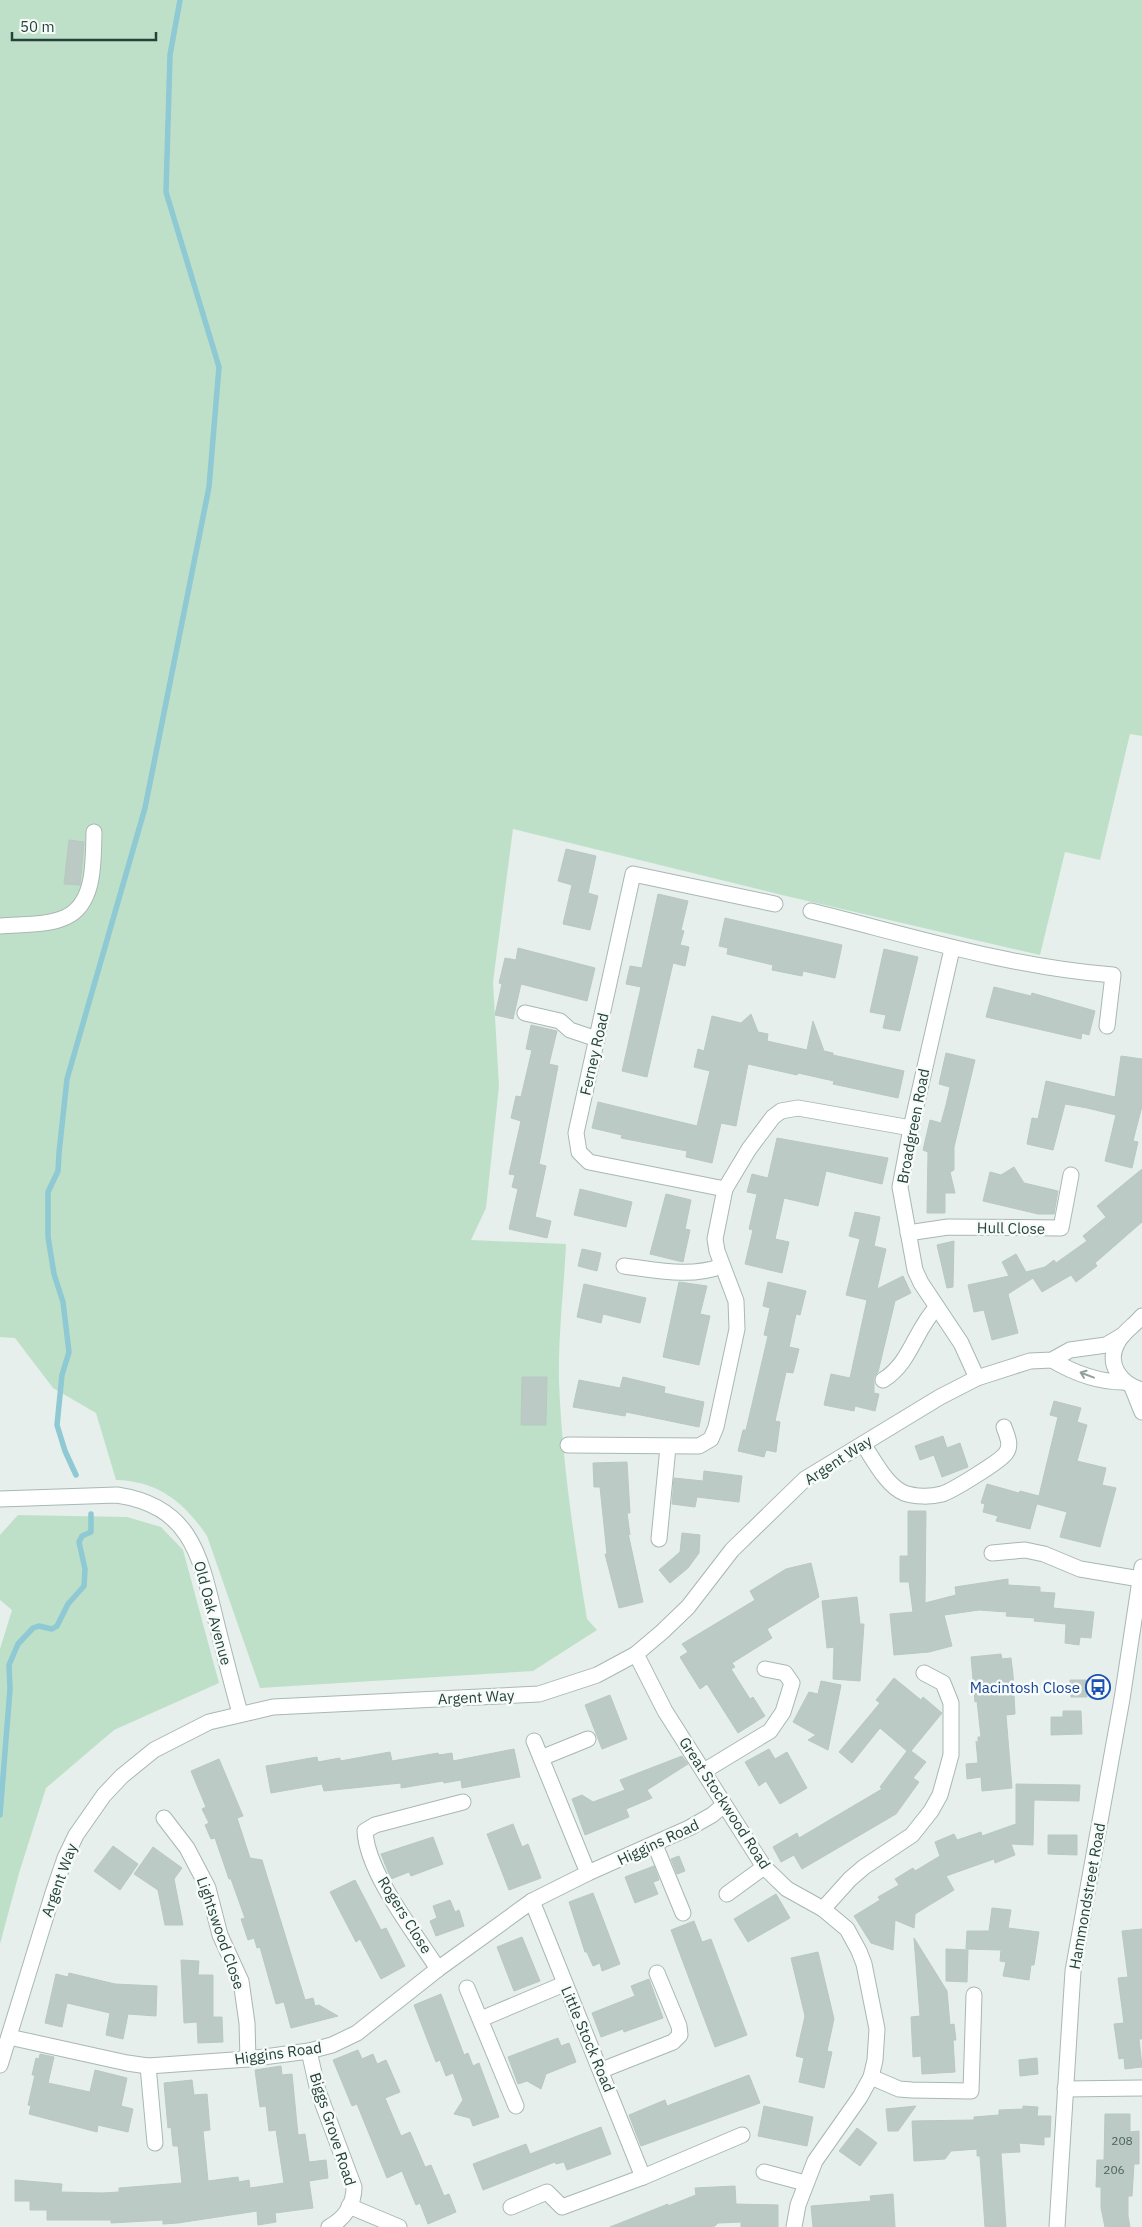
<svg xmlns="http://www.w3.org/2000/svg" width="1142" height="2227" font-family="'IBM Plex Sans',sans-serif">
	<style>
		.green { fill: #bfe0c8 }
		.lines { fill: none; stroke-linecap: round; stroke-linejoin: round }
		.stream { stroke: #8ec9d4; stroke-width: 5.5 }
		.building { fill: #bbcac4; stroke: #b8c9c2 }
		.minor-casing { stroke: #a8b8b2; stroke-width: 17 }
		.minor { stroke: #fff; stroke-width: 15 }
		.oneway { stroke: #92a09c }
		.labels { text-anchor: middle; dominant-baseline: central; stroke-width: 5; stroke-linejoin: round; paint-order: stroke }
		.number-label { font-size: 12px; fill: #4a645c }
		.street-label { font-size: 15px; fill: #24423a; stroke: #f7fbf9 }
		.transit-label { font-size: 15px; fill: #164399; stroke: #f7fbf9; text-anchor: end }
	</style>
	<rect width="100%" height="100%" fill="#e6efeb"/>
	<g class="green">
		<path d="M0,0h1142v736l-12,-2 -30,126 -35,-8 -25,103 -258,-60 -269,-66 -20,153 6,104 -13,122 -15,32 95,4c-2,45 -8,91 -7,137 3,80 15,159 28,238l10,11 -64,41 -273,17 -53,-152c-23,-34 -49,-55 -91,-56l-20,-67 -43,-25 -38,-50 -15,-1z"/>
		<path d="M18,1515l109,2 34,10 22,23 36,133 -105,47 -68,58 -27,85 -19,71v-295l12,-39 -12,-10v-65z"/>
	</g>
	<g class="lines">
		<g class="stream">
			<path d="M76,1475l-11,-24 -8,-26 5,-50 7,-23 -6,-50 -9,-28 -6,-37v-45l10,-21 1,-18 8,-74 78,-271 64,-321 10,-120 -53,-175 4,-137 10,-55"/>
			<path d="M0,1815l10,-126 -1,-24 9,-21 15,-16 6,-2 13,3 5,-3 11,-22 16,-18 1,-17 -6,-27 3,-6 9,-4v-18"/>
		</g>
	</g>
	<g class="building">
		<path d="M69,840l15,2 -4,43 -16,-1z"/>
		<path d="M566,849l30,7 -8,37 10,3 -8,34 -27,-6 9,-39 -14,-4z"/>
		<path d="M658,894l30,7 -7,29 3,1 -4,14 9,2 -4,19 -12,-3 -26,114 -25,-6 19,-84 -15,-3 4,-18 12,2z"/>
		<path d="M725,918l117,27 -7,33 -32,-7 -1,5 -30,-6 1,-5 -46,-11 1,-6 -9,-2z"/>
		<path d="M518,948l77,20 -8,33 -66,-17 -8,35 -18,-4 7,-31 -3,-1 6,-25 11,2z"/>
		<path d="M884,949l34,8 -18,74 -17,-3 3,-13 -16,-3z"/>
		<path d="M994,987l37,9 1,-3 63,18 -6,24 -7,-2 -1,6 -95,-22z"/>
		<path d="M751,1014l7,18 10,2 -1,7 40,9 6,-29 11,30 9,2v2l71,16 -6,27 -65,-14 1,-3 -36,-8 -1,2 -49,-11 -12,62 -15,-3 -9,40 -26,-6 1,-6 -66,-13 1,-3 -30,-7 6,-26 99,24 13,-55 -16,-4 4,-18 6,2 8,-35 29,7z"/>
		<path d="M531,1025l26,6 -8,33 9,2 -19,98 7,2 -11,51 16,4 -4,17 -38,-9 9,-40 -6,-2 3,-12 -6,-1 12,-53 -10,-3 5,-22 5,1 11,-47 -6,-1z"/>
		<path d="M946,1053l29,7 -21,87v23l-4,2 5,21h-10v20h-18l1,-61 -5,-2 7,-30 11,3 5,-18 4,-18 -11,-3z"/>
		<path d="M1121,1056l21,3v47l-9,35 5,1 -6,26 -27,-7 11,-46 -29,-7 -22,-4 -12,46 -26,-6 5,-26 6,1 8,-38 69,16z"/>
		<path d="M777,1138l111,20 -6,26 -56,-13 -8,35 -34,-8 -9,41 14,3 -7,31 -37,-9 8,-34 -4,-1 8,-35 -10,-2 5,-18 16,4z"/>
		<path d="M1014,1167l10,16 34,8 -4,23h-16l-55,-13 7,-29 11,3z"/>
		<path d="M1142,1169v53l-47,41 2,3 -21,16 -5,-7 -29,17 -9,-14 -25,16 10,39 -26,7 -8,-30 -10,2 -6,-27 41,-9 -7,-14 14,-8 10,18 19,-5 9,-7 2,3 31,-22 -4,-5 23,-19 -9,-11z"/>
		<path d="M580,1189l52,13 -6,25 -52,-12z"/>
		<path d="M666,1194l25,6 -6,29 5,1 -7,32 -33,-8z"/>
		<path d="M855,1212l25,5 -6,29 12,3 -9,40 26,-13 8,17 -16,8 -17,71 -4,5v16l5,1 -4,17 -20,-5 -1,5 -30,-6 7,-31 19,4 17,-78 -21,-5 14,-56 -11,-3z"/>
		<path d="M954,1241l-1,46 -6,1 -10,-43z"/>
		<path d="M582,1249l19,4 -4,18 -19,-5z"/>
		<path d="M679,1282l28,4 -7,28 10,2 -11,49 -36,-8z"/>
		<path d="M768,1282l38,9 -6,24 -4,-1 -7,33 10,2 -6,24 -7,-1 -11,49 5,1 -4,30 -10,-2 -2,7 -26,-6 5,-21h3l22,-94 -4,-1 6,-27 -7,-2z"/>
		<path d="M584,1284l62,14 -6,25 -37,-9 -2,9 -24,-6z"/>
		<path d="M522,1377h25l-1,48h-25z"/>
		<path d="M623,1377l42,10 -1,6 40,9 -5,25 -73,-15 -1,4 -52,-9 6,-27 41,8z"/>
		<path d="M1054,1401l27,7 -4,14 10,3 -10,36 29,7 -4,17 14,3 -16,59 -40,-10 7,-25 -30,-8 21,-87 -8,-2z"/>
		<path d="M943,1436l4,12 13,-5 8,24 -26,10 -8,-22 -14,5 -5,-14z"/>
		<path d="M627,1462l3,51h-3l3,22 -2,-2 15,69 -24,6 -14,-54h2l-7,-67h-6l-1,-24z"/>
		<path d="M704,1471l38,5 -3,26 -42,-5 -2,10 -23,-3 2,-26 29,3z"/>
		<path d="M987,1484l32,9 1,-2 19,5 -9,33 -34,-8 2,-5 -15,-4 2,-8 -4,-1z"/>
		<path d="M908,1511h18l-1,92 31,-8 -1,-8 53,-8v6l32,2v5l15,1 -2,15 41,4 -3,26 -11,-1 -1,8 -14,-2 1,-19 -32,-3 1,-3 -29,-2 1,-4 -28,-2 -35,5 8,31 -23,6 -35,3 -4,-41 23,-2 -4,-30h-9v-26h8z"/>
		<path d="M682,1533l18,2 -1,18 -11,15 -18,15 -11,-13 21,-18z"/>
		<path d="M811,1563l8,34 -52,32 5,9 -40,25 3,4 -4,2 19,30 3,-2 12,19 -27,17 -31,-49 -7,5 -12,-19 -8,-13 8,-5 -6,-8 73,-44 -5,-9 36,-22z"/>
		<path d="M857,1597l3,27h4l-4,57 -27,-2 1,-32 -7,1 -5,-47z"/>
		<path d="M1001,1654l1,5 9,-1 2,17 2,39 -9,1 6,73 -30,3 -1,-14 -14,2 -1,-15 12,-1 -2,-22 2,2v-6h3l-4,-36 -2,1 -4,-45z"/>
		<path d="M894,1678l27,22 2,-3 19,16 -31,38 15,11 -13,16 6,4 -23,32 -94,55 -8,-14 -13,7 -8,-15 24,-14 2,5 83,-49 -2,-2 27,-36 -27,-23 -28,35 -13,-11 41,-49 -4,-3z"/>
		<path d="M1070,1680h16l1,17h-16z"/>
		<path d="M821,1681l20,4 -13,65 -20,-10 8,-5 -23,-13 16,-30 9,2z"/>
		<path d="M610,1695l17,44 -25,10 -17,-44z"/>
		<path d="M1063,1711h18l1,23 -31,1v-18h12z"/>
		<path d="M514,1749l6,28 -58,11 -1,-8 -17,3 -1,-2 -42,7v-5l-77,8 -2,-7 -51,9 -5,-27 51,-9 1,5 22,-4v3l50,-9 2,9 46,-8 1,2 13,-2 1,8z"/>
		<path d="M769,1749l6,10 12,-7 20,36 -27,16 -14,-23 -7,5 -14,-24z"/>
		<path d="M682,1756l6,8 -41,26 5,8 -26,11 3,8 -44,18 -13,-36 10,-4 11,7 32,-12 -5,-10z"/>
		<path d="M219,1759l24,57 -6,2 13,40 12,2 43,140 8,-2 2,8 4,-1 19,11 -47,12 -7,-26 -8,2 -16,-57 -3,1 -3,-10 -6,2 -7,-21 4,-1 -14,-39h-2l-14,-41 -4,1 -6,-14 4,-2 -7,-14 4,-2 -15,-36z"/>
		<path d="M1016,1784l64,1 -1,16 -45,-1 -1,45 -22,-1 4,11 -20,8 -1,-4 -48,17 8,14 -39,24 -1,14 -19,-8 -2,30 -22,-7 -17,-27 26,-16 -2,-3 21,-12 -4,-6 18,-11 2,3 25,-15 -5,-14 19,-8 3,6 24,-8 1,4 34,-12z"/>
		<path d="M513,1824l9,23 6,-3 13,34 -32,12 -22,-56z"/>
		<path d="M1048,1835h29v20l-29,-1z"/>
		<path d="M433,1837l10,27 -32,12 -2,-4 -18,7 -10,-25z"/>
		<path d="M113,1846l25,18 -18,26 -26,-19z"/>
		<path d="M153,1847l29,21 -8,11 9,46h-18l-7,-35 -24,-16z"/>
		<path d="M679,1856l6,15 -8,3 -6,-15z"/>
		<path d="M654,1866l5,14 -6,2 5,12 -23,9 -10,-26z"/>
		<path d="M355,1880l26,50 5,-2 19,38 -24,13 -21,-40 -4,3 -26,-50z"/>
		<path d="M593,1893l27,71 -18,7 -2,-8 -7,3 -6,-14h-2l-16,-50z"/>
		<path d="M776,1894l14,24 -42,24 -14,-23z"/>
		<path d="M450,1900l5,12 4,-2 5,16 -28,10 -6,-15 7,-3 -4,-12z"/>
		<path d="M992,1908l19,2 -3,18 31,4 -5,33h-3l-2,15 -26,-4 3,-14 -6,-1 1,-11 -35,-1 1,-18h22z"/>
		<path d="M694,1921l8,21 9,-3 36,96 -32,12 -44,-117z"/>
		<path d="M1142,1929v110h-3l3,28 -17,2 -1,-11 -5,1 -5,-35 10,-1 -6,-45 10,-1 -6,-46z"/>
		<path d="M522,1937l18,44 -26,10 -17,-44z"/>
		<path d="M914,1938l33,53 3,34 4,-1 2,16h-3l2,32 -33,2 -1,-18 -8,1 -2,-40 9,-1z"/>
		<path d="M946,1949l22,1 -1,32 -21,-1z"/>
		<path d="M818,1952l16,67 -7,32 5,1 -8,36 -25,-6 5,-24 -8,-2 9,-40 -14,-58z"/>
		<path d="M181,1960l18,1 -1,14h15v42h9l1,25 -25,1 -1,-21 -13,1z"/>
		<path d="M69,1973l46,11 42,2 -1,30 -28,-2 -5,25 -17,-4 4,-22 -43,-10 -5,24 -17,-4 11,-49 12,3z"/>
		<path d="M649,1979l14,39 -39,14 -1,-3 -22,8 -9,-24 43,-17 -4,-10z"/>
		<path d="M441,1994l23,61 4,-2 5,13 6,-3 20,54 -26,9 -3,-8 -16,-4 9,-14 -10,-27 -7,3 -6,-16 -4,2 -22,-57z"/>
		<path d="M558,2038l3,8 8,-3 7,19 -30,12 -5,15 -14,-8 -9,3 -10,-27z"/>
		<path d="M358,2050l4,9 11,-5 4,10 9,-4 14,32 -15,6 16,38 9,-4 15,35 6,-2 13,31 5,-2 7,18 -28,12 -8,-21 -4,2 -14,-34 -15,7 -30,-74 -5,2 -19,-46z"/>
		<path d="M40,2054l14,3 -6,26 42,9 5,-22 32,8 -6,28 12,3 -5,23 -30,-7 -1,7 -68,-18 2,-8 -3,-1 7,-30h-3l4,-17 3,1z"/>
		<path d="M1037,2058l1,16 -18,2 -1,-16z"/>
		<path d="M281,2066l1,9 10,-1 6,61 7,-1 4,28 17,-2 2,18 -19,3 4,27 -38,5 1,9 -18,3 -1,-14 -79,12 -15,1v-4l-52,3v-3h-64v-10h-17v-9h-15v-21l47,4 -1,8 41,1 17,-1v-4l63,-5 -4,-37h-5l-2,-19 -3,1 -4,-45 28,-3 2,15 13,-1 3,36 -7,1 5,50 30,-4 1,5 10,-2 1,8 34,-5 -8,-53 -7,1 -3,-25 -6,1 -5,-37z"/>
		<path d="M749,2075l11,28 -119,43 -12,-31 36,-15 2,6z"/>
		<path d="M764,2106l49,11 -6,29 -49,-10z"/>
		<path d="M916,2106l-18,25h-10l-2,-22z"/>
		<path d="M1023,2106l15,1 -1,9h14l-1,21h-6v8l-25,-2 1,9 -19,1 5,74h-21l-5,-71h-3v-7l-26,2 -6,8 -31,2 -2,-40 62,-1v-3l25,-2v-5l24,-1z"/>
		<path d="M1105,2114h25v18l9,-1v33h-5l-2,32h-4v20l2,11h-25l-4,-19v-21h-5l1,-27h7z"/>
		<path d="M601,2127l10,27 -44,16 -3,-8 -8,2 -1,-2 -72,28 -10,-26 53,-20 4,10z"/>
		<path d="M857,2128l20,15 -17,23 -21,-15z"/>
		<path d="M735,2186l1,18 42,1v22h-37v-5l-23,1 -3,3 -8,1h-97l58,-23v2l28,-11 -1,-7z"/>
		<path d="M893,2194l2,33h-82l-2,-21 60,-5 -1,-5z"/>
	</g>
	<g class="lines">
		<defs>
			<g id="minor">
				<path d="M811,911c101,25 198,56 302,64l-6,51"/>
				<path d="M0,926c20,-2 47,0 66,-9 30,-14 27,-58 28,-85"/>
				<path d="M952,949l-41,179 -11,59 15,83 6,13 40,60 16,35"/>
				<path d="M525,1013l35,8 10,9 27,9"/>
				<path d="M725,1189l-136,-27 -10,-10 -3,-19 57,-259 142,30"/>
				<path d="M908,1233l40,-6 113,1 10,-53"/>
				<path d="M624,1266c33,4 66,12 98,0"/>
				<path d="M1142,1316c-7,9 -19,16 -24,26 -13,22 3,42 24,48"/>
				<path d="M1052,1360c22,13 46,22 71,22"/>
				<path d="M883,1380c28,-17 32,-51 54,-73"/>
				<path d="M1132,1387l10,25"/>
				<path d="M863,1444c11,16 23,41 41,49 11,4 27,4 38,1 10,-3 59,-33 64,-41 6,-8 1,-17 -2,-26"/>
				<path d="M568,1445l131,1 12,-7 5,-12 21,-98 -1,-28 -19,-50 -2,-12 10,-50 24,-40 24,-32 8,-6 17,-3 113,20"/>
				<path d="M0,1499l117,-4c73,11 83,59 98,122 8,32 16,64 25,96"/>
				<path d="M659,1539l9,-92"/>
				<path d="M992,1553l33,-3 19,4 36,15 60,10"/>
				<path d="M636,1654l29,57 99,156 23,22 36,20 24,20 12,22 5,13 13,65 -2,31 -4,17 -11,20 -45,64 -17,44 -4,22"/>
				<path d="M534,1741l54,132"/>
				<path d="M541,1758l47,-19"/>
				<path d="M704,1771l66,-40 13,-19 9,-29 -7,-10 -20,-4"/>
				<path d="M164,1818l23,30 21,40 12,47 21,46 6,42 1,36"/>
				<path d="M655,1845l28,68"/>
				<path d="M727,1894l37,-27"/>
				<path d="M532,1901l111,276"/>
				<path d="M823,1909l27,-30 14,-12 48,-32 19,-24 9,-16 11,-40v-52l-8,-20 -19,-10"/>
				<path d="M438,1969c-23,-36 -71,-96 -73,-138l10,-6 88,-23"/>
				<path d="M467,1988l49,118"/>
				<path d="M481,2019l83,-35"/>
				<path d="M9,2037l118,26 21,3 100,-7 61,-8 23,-6 25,-12 81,-64 94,-68 56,-28 101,-45 23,-13 12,-10"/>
				<path d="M309,2051l9,40 36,96c0,18 -10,32 -25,40"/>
				<path d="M0,2065l53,-172 12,-35 11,-23 28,-40 18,-19 32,-26 55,-28 64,-15 266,-13 58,-19 39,-21 26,-22 26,-25 44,-57 73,-71 135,-82 37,-19 53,-17 22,-1 18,-10 36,-5 17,-10"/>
				<path d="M148,2066l7,77"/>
				<path d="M602,2070l71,-28 7,-7 -1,-9 -22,-53"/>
				<path d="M871,2077l28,12 13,1 59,1 3,-96"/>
				<path d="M1065,2089l77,-1"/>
				<path d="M764,2172l41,11"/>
				<path d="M349,2206l50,21"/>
				<path d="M511,2207l36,-15 15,15 81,-30 99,-42"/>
				<path d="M1057,2227l16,-256 49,-272 20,-132"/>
			</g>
		</defs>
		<use href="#minor" class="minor-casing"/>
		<use href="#minor" class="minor"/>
	</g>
	<defs><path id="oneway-shaft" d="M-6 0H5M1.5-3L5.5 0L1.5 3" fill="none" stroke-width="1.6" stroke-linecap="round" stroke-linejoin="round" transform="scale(1.25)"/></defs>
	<use class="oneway" href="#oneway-shaft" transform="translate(1087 1375) rotate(-159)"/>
	<defs>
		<symbol id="bus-ring" viewBox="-11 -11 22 22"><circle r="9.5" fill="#f7fbf9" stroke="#1a4fb4" stroke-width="1.5"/><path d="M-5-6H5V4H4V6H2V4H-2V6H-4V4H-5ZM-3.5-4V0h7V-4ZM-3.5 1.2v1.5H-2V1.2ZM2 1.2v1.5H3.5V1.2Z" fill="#1a4fb4"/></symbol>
	</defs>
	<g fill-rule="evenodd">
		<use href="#bus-ring" x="1084" y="1673" width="28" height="28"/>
	</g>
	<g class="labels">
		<g class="number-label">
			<text x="1122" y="2140">208</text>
			<text x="1114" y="2169">206</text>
		</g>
		<g class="street-label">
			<text transform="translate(594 1054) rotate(-77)">Ferney Road</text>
			<text transform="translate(913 1126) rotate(-79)">Broadgreen Road</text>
			<text transform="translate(1011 1228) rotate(1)">Hull Close</text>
			<text transform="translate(838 1460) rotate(-33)">Argent Way</text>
			<text transform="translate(213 1613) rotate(75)">Old Oak Avenue</text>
			<text transform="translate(476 1697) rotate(-3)">Argent Way</text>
			<text transform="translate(725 1803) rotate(57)">Great Stockwood Road</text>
			<text transform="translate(658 1842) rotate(-25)">Higgins Road</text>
			<text transform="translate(59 1880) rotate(-70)">Argent Way</text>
			<text transform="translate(1087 1896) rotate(-80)">Hammondstreet Road</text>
			<text transform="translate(405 1915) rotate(58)">Rogers Close</text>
			<text transform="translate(221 1933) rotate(71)">Lightswood Close</text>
			<text transform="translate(588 2039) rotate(67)">Little Stock Road</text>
			<text transform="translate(278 2053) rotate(-8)">Higgins Road</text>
			<text transform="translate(333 2129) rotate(72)">Biggs Grove Road</text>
		</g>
		<g class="transit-label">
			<text x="1080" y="1687">Macintosh Close</text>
		</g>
	</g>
	<path d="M12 32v8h144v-8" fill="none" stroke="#24423a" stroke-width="2.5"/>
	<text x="20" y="32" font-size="15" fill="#24423a" stroke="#f7fbf9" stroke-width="4" paint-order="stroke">50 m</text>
</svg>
